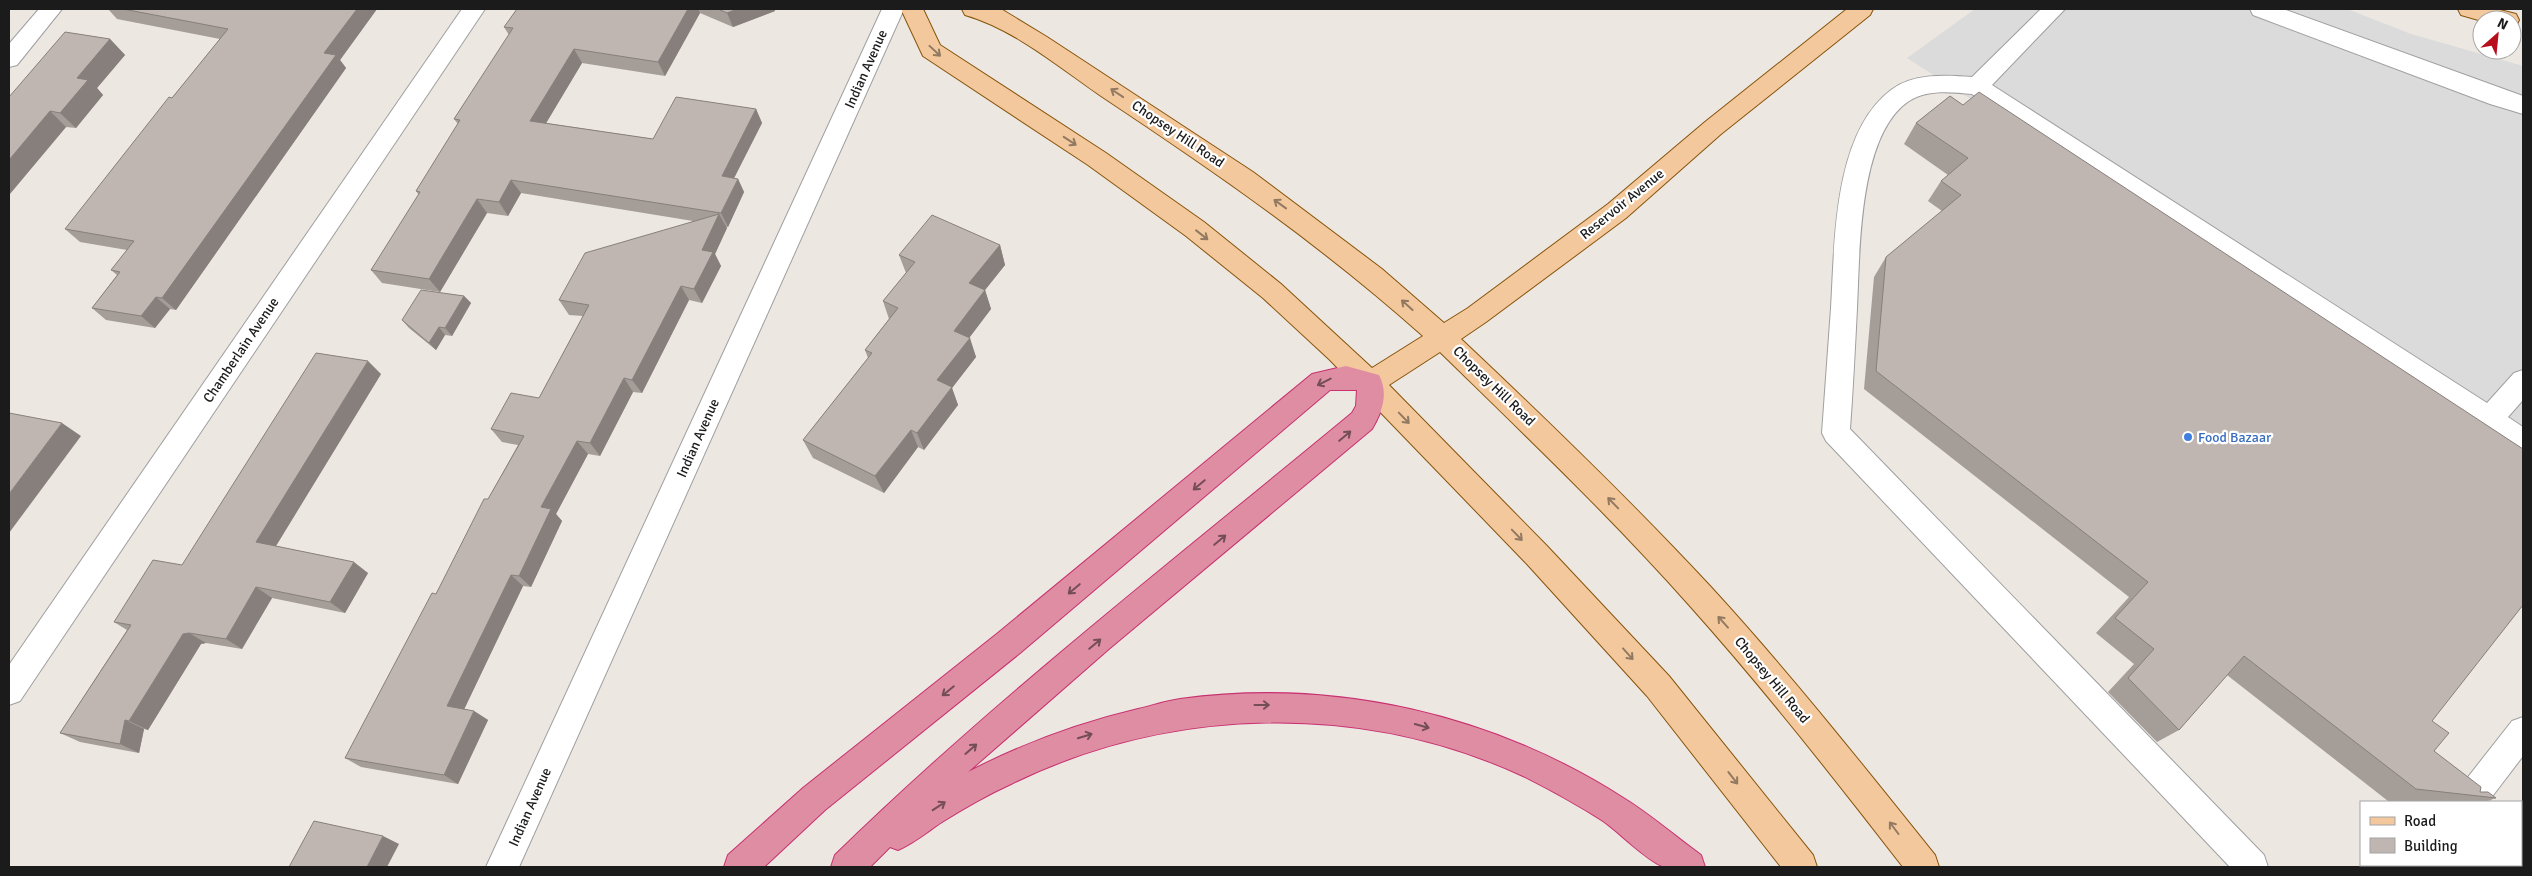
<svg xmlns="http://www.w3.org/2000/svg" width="2532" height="876" font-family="Signika,sans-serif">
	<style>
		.parking { fill: #dbdbdb }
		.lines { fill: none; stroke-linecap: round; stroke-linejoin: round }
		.minor-casing { stroke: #9f9f9f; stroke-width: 2 }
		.major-casing { stroke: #87540b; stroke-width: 2 }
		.highway-casing { stroke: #c83070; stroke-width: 2 }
		.minor { fill: #fff; fill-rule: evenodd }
		.major { fill: #f4c89d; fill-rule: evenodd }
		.highway { fill: #df8da3; fill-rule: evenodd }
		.wall { fill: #a59d98 }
		.shaded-wall { fill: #867f7c }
		.building { fill: #c0b6b1; stroke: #867f7c }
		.oneway { stroke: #927a62 }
		.oneway2 { stroke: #734e58 }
		.shop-dot { fill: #3f7fe0; stroke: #fff; stroke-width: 2 }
		.labels { text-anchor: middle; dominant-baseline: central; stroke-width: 4.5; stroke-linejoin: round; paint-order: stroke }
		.street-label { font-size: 14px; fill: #1b1b1b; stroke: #fff }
		.shop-label { font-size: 14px; fill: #366cbe; stroke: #fff; text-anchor: start }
	</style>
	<rect width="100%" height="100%" fill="#ece7e1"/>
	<path class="parking" d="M1975,9h372l64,25 112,32v360l-16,18 -600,-386z"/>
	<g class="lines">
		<defs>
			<g id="minor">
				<path d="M39,9h23l-45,56 -8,2v-23z"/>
				<path d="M462,9h23l-465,692 -11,4v-40z"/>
				<path d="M882,9h22l-385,858h-33z"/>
				<path d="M2041,9h24l-73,76 495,318 27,-30 9,-3v30l-15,17 15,10v26l-10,-4 -541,-355c-20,-2 -45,-5 -63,7 -51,34 -49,151 -52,207 -2,40 -4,81 -7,121l414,426 4,12h-38l-404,-426 -4,-8c3,-42 6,-83 9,-125 4,-66 2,-174 60,-218 21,-17 55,-15 81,-13z"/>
				<path d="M2250,9h33l240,87v18l-33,-10 -237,-89z"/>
				<path d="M2523,717v39l-35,46h-36l5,-11 55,-70z"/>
				<path d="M2401,865h33l-1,2h-33z"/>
			</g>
			<g id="major">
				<path d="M901,9h22l17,36 166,108 98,69 77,62 91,84 51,-32c-102,-91 -209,-165 -322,-240 -42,-29 -87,-67 -136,-81l-3,-6h39l46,28 206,135 129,97 62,54 24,-15 140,-104 97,-82 142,-113h26l-3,6 -149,119 -95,84 -140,104 -25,17c85,80 169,161 249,247 79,86 152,178 225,269l4,12h-36c-69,-89 -138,-177 -213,-261 -79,-89 -165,-171 -250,-254l-51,33 158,161 122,130 144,179 4,12h-36l-134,-171 -120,-132 -197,-204 -67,-62 -77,-62 -98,-71 -165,-109z"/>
				<path d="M2458,9h38l20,5 3,6 -3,6 -4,1v-7l-30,1 -21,-6z"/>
			</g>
			<path id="highway" d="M1346,366l33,9c10,19 3,37 -7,54l-262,219 -142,124c54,-28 111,-49 170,-63 13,-3 28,-8 42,-10 155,-21 313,15 445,100 26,16 51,38 76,56l4,12c-10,0 -35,3 -43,-1 -17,-7 -42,-33 -59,-45 -25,-16 -54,-32 -80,-45 -162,-75 -353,-70 -512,8 -24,11 -47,24 -69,38 -15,10 -28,21 -44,28l-8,-3 -20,20h-39l4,-12c163,-159 342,-297 517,-442l4,-7 1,-16h-27l-310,263 -195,157 -61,57h-40l4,-12 75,-67 195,-155 314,-259z"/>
		</defs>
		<use href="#minor" class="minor-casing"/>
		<use href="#major" class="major-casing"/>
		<use href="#highway" class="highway-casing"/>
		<use href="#minor" class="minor"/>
		<use href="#major" class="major"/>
		<use href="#highway" class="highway"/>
	</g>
	<g class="wall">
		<path d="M108,9h269l-37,51 6,8 -170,242 -6,-1 -15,19 -49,-8 -14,-12 25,-33 -6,-5 16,-20 -47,-8 -15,-13 155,-190 -103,-20z"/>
		<path d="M517,9h257l1,2 -42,16 -33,-14 -35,63 -83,-13 -36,60 107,16 103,-30 6,14 -28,55 4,1 6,13 -16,35h-2l1,1 -12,26 6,12 -19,37 -13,-3 -47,93 -9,-1 -33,64 -12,-2 -32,60 6,7 -31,66 -8,-1 -59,123 10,2 14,9 -30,64 -97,-17 -16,-9 173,-313 -16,-3 -11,-13 48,-31 44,-82 -14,-1 -10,-15 134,-79 -172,-28 -13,23 -21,-3 -47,79 -58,-9 -11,-13 48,-75 -3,-4 42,-67 -4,-5 55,-84 -5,-8z"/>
		<path d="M110,39l15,16 -28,33 6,7 -27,33 -10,-1 -57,68v-98z"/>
		<path d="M1950,96l482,625 2,30 46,41 16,6 -11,4h-84l-13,-1 -161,-126 -48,55 -22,12 -49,-50 26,-28 -38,-31 33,-36 -265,-208 10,-112 12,-20 56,-46 -14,-10 13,-20 7,-6 -44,-31 12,-21z"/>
		<path d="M1000,245l5,20 -20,25 6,19 -22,29 7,19 -24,31 6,17 -34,45 -6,-3 -34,46 -71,-35 -10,-18 65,-82 -3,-8 24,-31 -6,-18 23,-28 -7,-18z"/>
		<path d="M464,296l7,7 -19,33 -7,-1 -9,15 -27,-22 -7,-8z"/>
		<path d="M381,374l-105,172 92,27 -23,40 -73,-15 -30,51 -36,-6 -5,1 -53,86 -4,-1 -5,24 -59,-11 -20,-9 67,-103 -13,-8 68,-57z"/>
	</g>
	<g class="shaded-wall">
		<path d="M357,9h20l-37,51 6,8 -170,242 -14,-12 162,-245z"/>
		<path d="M688,9h10l2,4 -35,63 -7,-14z"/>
		<path d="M737,9h37l1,2 -42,16 -6,-14z"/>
		<path d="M110,39l15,16 -28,33 6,7 -27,33 -16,-15 17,-35z"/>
		<path d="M574,49l8,14 -43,72 -9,-14z"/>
		<path d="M756,109l6,14 -34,67 -6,-14z"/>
		<path d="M50,111l16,16 -57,68v-35z"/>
		<path d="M738,179l6,13 -16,35 -7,-14z"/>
		<path d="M511,180l10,13 -13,23 -9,-14z"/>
		<path d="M477,199l10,14 -47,79 -11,-13z"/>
		<path d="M719,214l8,14 -12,26 6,12 -19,37 -8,-14 8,-39z"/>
		<path d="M1000,245l5,20 -20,25 6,19 -31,41 -6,-19 15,-48z"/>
		<path d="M681,286l8,14 -47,93 -10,-13z"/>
		<path d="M464,296l7,7 -19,33 -7,-8z"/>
		<path d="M156,297l14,12 -15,19 -14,-12z"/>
		<path d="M439,327l6,8 -9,15 -7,-7z"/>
		<path d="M970,338l6,19 -24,31 6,17 -34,45 -7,-17 20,-53z"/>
		<path d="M368,361l13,13 -110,180 -15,-12z"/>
		<path d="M624,378l9,14 -33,64 -10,-13z"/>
		<path d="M62,423l19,13 -72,97v-39z"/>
		<path d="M911,430l7,17 -34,46 -9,-17z"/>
		<path d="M577,441l11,13 -32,60 6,7 -31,66 -12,-11 22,-69z"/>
		<path d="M354,562l14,11 -23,40 -15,-11z"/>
		<path d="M511,575l12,11 -62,130 -14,-10z"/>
		<path d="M256,587l16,11 -30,51 -16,-10z"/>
		<path d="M189,633l17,10 -5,1 -53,86 -19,-9 54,-87z"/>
		<path d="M474,711l14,9 -30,64 -14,-9z"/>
		<path d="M125,720l19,9 -5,24 -19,-9z"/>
		<path d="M383,836l16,8 -12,23h-20z"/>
	</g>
	<g class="building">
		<path d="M123,9h234l-33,44 12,2 -174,243 -6,-1 -15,19 -49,-8 28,-36 -9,-2 23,-29 -69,-12 104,-132 3,1 56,-69z"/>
		<path d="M517,9h171l-30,53 -84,-13 -44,72 123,18 23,-42 80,12 -34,67 16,3 -17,34 -210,-33 -12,22 -22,-3 -48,80 -58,-9 49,-78 -4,-1 44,-71 -6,-1 59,-91 -9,-1z"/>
		<path d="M718,9h19l-10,4z"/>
		<path d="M65,32l45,7 -33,39 11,2 -28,33 -10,-2 -41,49v-63z"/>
		<path d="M1979,92l544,357v156l-91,116 17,12 -15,18 47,36 -1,5h8l8,6 -80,-9 -172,-133 -65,74 -51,-52 26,-29 -39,-31 33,-36 -272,-211 10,-114 75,-62 -20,-14 27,-23 -52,-35 34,-27 13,9z"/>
		<path d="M719,214l-17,36 11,2 -19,37 -13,-3 -49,94 -8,-2 -34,65 -13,-2 -36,66 10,2 -32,67 -8,-1 -64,131 27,5 -30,64 -99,-17 87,-165 4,1 48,-95h4l36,-63 -33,-7 20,-36 28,5 50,-93 -30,-5 26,-47z"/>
		<path d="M932,215l68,30 -31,38 16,7 -31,41 16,7 -33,42 15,7 -35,46 -6,-3 -36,46 -72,-36 69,-87 -7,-3 33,-42 -15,-7 32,-39 -16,-7z"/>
		<path d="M421,290l43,6 -19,32 -6,-1 -10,16 -27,-23z"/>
		<path d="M316,353l52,8 -112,181 98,20 -24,40 -74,-15 -30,52 -37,-6 -6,1 -54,87 -4,-1 -5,24 -60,-11 71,-108 -17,-3 39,-62 29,5z"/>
		<path d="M9,413l53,10 -53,71z"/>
		<path d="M314,821l69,15 -16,31h-78z"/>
	</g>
	<defs><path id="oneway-shaft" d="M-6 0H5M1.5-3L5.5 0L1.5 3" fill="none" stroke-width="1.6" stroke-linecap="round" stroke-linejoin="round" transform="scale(1.25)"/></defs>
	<g class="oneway">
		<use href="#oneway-shaft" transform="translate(935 51) rotate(43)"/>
		<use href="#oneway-shaft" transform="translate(1117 93) rotate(-146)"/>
		<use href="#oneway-shaft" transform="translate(1070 141) rotate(33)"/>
		<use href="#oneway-shaft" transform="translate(1280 204) rotate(-144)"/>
		<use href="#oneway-shaft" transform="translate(1202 235) rotate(38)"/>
		<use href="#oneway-shaft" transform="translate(1407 305) rotate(-138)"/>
		<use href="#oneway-shaft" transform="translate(1404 418) rotate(46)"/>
		<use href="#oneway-shaft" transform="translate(1613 503) rotate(-134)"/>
		<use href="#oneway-shaft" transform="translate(1517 535) rotate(46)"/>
		<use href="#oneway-shaft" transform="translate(1723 622) rotate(-132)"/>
		<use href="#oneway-shaft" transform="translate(1628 654) rotate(48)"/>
		<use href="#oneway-shaft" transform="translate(1733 778) rotate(52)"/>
		<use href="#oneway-shaft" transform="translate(1894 828) rotate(-127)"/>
	</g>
	<g class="oneway2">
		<use href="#oneway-shaft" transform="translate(1324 382) rotate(153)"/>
		<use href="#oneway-shaft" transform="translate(1345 436) rotate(-40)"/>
		<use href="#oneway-shaft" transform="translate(1199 485) rotate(140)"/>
		<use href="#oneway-shaft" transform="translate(1220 540) rotate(-40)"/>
		<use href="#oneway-shaft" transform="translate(1074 589) rotate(140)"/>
		<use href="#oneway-shaft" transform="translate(1095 644) rotate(-40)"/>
		<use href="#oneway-shaft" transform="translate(948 691) rotate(141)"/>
		<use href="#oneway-shaft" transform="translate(1262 705)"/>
		<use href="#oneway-shaft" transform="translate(1422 726) rotate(16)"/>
		<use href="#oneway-shaft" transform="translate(1085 736) rotate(-17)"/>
		<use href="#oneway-shaft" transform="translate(971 749) rotate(-41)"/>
		<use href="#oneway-shaft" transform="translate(939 806) rotate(-33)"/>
	</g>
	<circle class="shop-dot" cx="2188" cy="437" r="5"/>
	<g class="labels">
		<g class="street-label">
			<text transform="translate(866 69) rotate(-66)">Indian Avenue</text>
			<text transform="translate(1178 134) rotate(34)">Chopsey Hill Road</text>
			<text transform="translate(1622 204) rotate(-39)">Reservoir Avenue</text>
			<text transform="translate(241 350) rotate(-56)">Chamberlain Avenue</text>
			<text transform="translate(1494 386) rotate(44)">Chopsey Hill Road</text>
			<text transform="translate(698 438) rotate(-66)">Indian Avenue</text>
			<text transform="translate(1772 680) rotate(50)">Chopsey Hill Road</text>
			<text transform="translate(530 807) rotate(-66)">Indian Avenue</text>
		</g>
		<g class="shop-label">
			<text x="2198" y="437">Food Bazaar</text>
		</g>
	</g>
	<rect width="2532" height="876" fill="none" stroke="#1b1b1b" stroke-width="20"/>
	<rect x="2360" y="801" width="162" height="65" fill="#ffffff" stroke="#a4a4a4"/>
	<rect x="2370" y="817" width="25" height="8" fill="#f4c89d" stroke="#a4a4a4"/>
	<text x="2404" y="826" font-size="15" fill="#1b1b1b">Road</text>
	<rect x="2370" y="838" width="25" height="15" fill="#c0b6b1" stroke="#a4a4a4"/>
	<text x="2404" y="851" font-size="15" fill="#1b1b1b">Building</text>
	<g transform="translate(2497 35) rotate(27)"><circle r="24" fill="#ffffff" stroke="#a4a4a4"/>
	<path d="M0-4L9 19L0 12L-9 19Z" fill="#b70e1c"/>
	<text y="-8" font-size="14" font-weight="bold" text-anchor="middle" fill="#1b1b1b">N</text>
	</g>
</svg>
